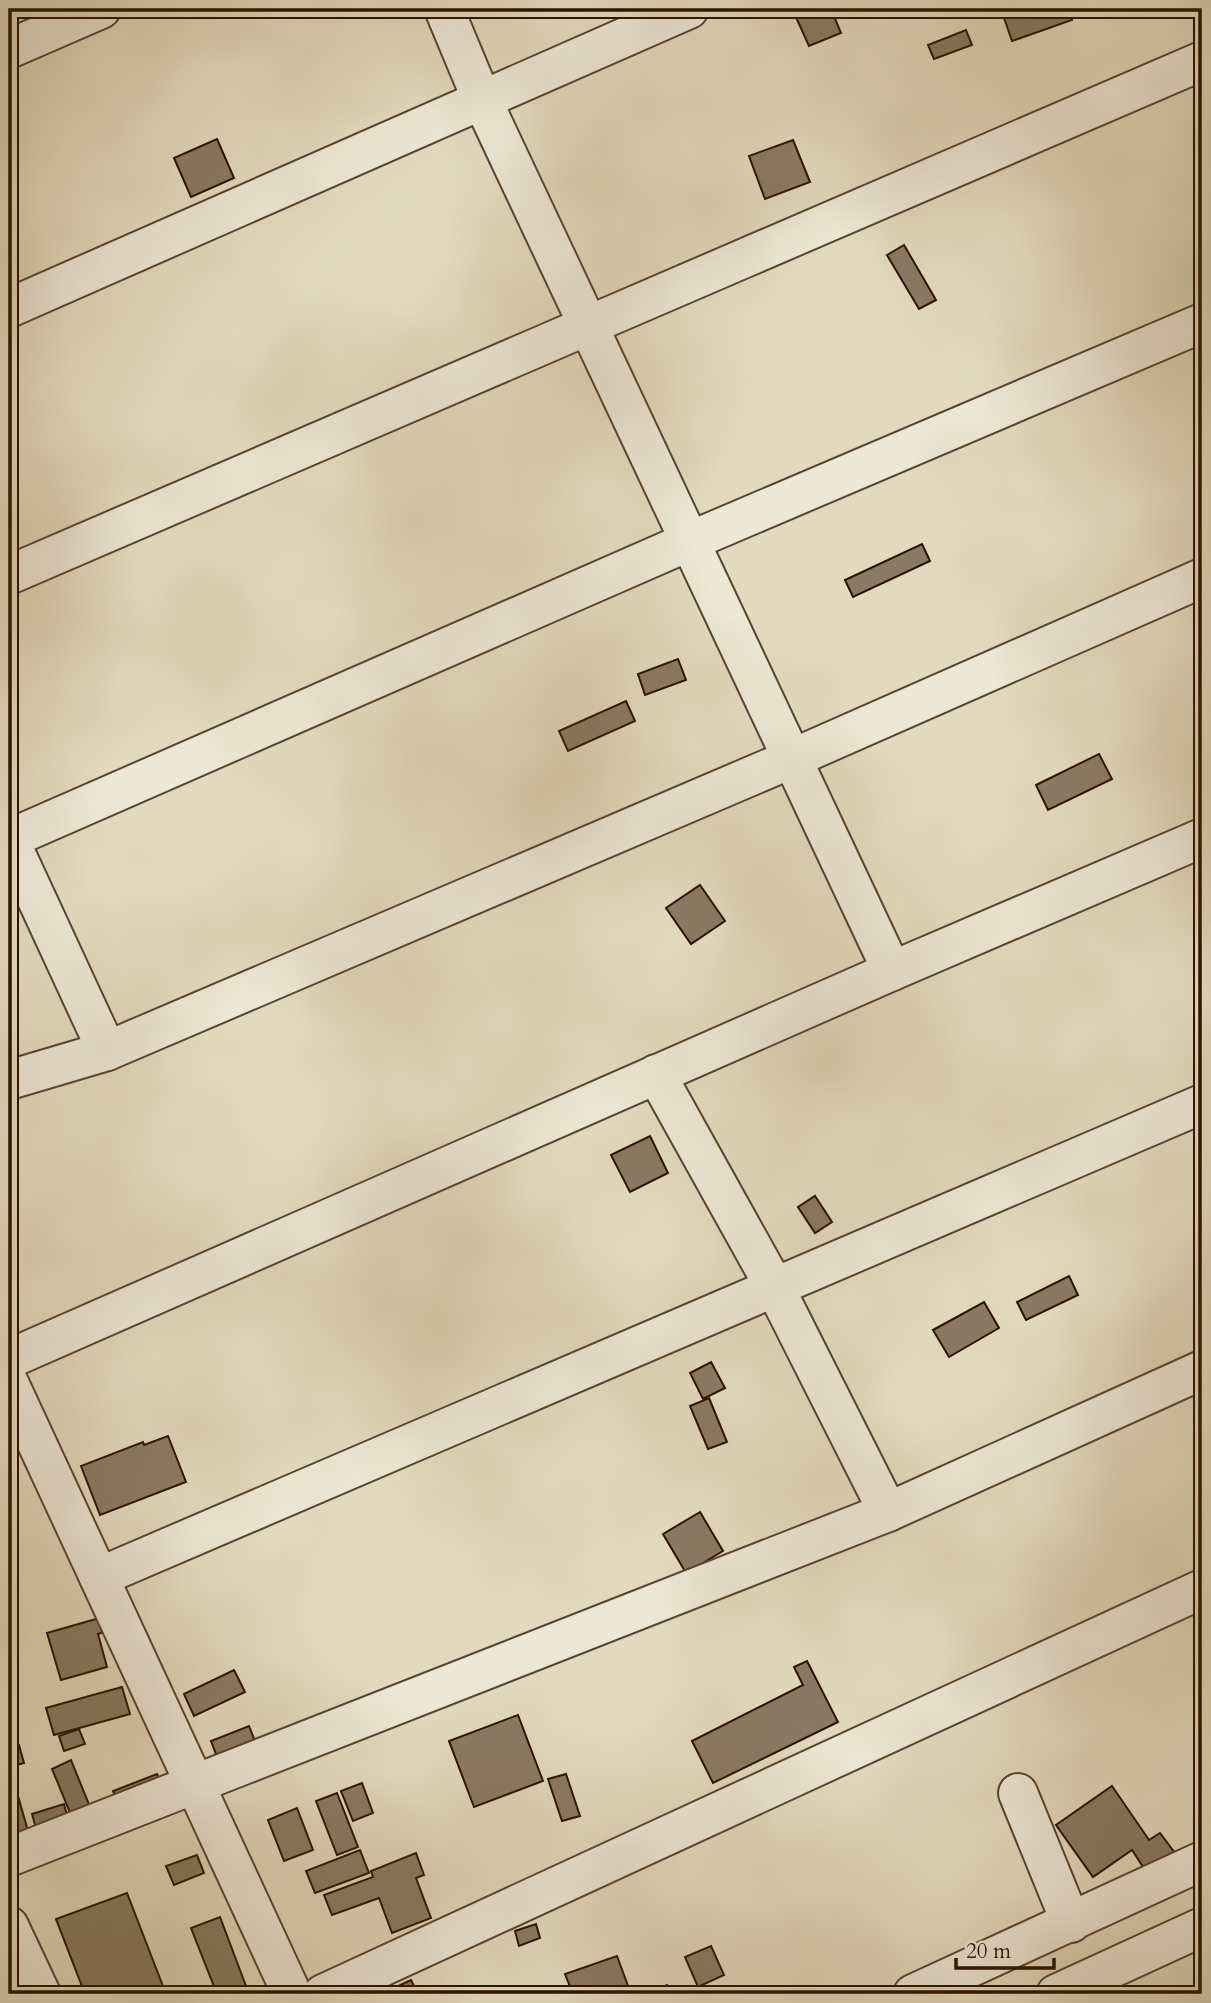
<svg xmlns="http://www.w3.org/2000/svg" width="1211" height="2003" font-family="Cardo,serif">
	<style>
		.building { fill: #897a63; stroke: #281200; stroke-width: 2 }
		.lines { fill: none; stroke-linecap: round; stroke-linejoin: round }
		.minor-casing { stroke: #574430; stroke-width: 42 }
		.minor { stroke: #ede7d5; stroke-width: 38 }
	</style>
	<rect width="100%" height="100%" fill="#e3dabe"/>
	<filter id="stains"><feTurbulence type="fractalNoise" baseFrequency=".00286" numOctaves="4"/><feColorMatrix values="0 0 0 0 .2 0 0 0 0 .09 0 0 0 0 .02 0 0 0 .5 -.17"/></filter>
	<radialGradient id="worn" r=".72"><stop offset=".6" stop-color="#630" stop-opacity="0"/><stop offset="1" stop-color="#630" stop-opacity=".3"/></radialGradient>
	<g class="building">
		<path d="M811,9h20l10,24 -32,13 -14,-31z"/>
		<path d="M1021,9h47l4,11 -60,21 -9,-26z"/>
		<path d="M966,30l6,15 -38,14 -6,-14z"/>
		<path d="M217,139l17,39 -43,19 -17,-39z"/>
		<path d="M793,140l17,42 -45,17 -16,-43z"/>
		<path d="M904,245l32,55 -17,9 -32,-54z"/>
		<path d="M922,544l8,17 -77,36 -8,-17z"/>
		<path d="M678,659l8,21 -41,15 -7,-21z"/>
		<path d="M626,701l9,20 -67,30 -9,-20z"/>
		<path d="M1099,754l13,25 -64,31 -12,-25z"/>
		<path d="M700,885l25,36 -34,23 -25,-36z"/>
		<path d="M650,1136l18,37 -38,19 -19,-37z"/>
		<path d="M815,1196l17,26 -17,11 -17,-26z"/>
		<path d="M1069,1276l9,19 -52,25 -9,-18z"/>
		<path d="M984,1302l15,26 -50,29 -16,-27z"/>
		<path d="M711,1362l14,26 -22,11 -13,-26z"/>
		<path d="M709,1398l18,44 -19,7 -18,-43z"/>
		<path d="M168,1436l18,46 -86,33 -19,-49 62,-24 1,3z"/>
		<path d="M700,1512l23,39 -37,22 -23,-39z"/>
		<path d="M103,1617l4,14 -9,3 9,33 -46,13 -14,-47z"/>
		<path d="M807,1661l31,61 -125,61 -21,-42 111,-56 -9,-18z"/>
		<path d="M234,1670l11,22 -51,24 -10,-22z"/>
		<path d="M122,1687l8,27 -76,21 -8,-27z"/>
		<path d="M518,1715l25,66 -69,26 -25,-66z"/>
		<path d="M249,1726l19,48 -39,14 -18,-47z"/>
		<path d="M79,1729l6,15 -21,7 -5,-15z"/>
		<path d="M19,1745l5,18 -15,4v-19z"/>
		<path d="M71,1760l19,47 -19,8 -19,-46z"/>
		<path d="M157,1774l7,17 -44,17 -7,-17z"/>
		<path d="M566,1774l14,42 -18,5 -14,-42z"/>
		<path d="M362,1783l11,30 -20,8 -12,-30z"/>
		<path d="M1112,1786l37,54 11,-7 15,20 -28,20 -15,-23 -39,27 -37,-52z"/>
		<path d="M16,1789l14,49 -21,6v-53z"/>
		<path d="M337,1793l21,54 -21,8 -21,-54z"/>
		<path d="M64,1804l6,23 -32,9 -6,-22z"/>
		<path d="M297,1808l16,42 -29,11 -16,-41z"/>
		<path d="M360,1850l9,23 -54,20 -9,-22z"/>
		<path d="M416,1853l8,22 -8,3 15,40 -39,15 -13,-35 -47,17 -8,-20 49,-18 -2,-6z"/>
		<path d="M197,1855l7,18 -30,12 -8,-19z"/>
		<path d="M127,1893l39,101h-81l-29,-75z"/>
		<path d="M220,1917l29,77h-32l-26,-66z"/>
		<path d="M536,1924l4,14 -21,8 -4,-15z"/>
		<path d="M711,1946l13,29 -26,12 -13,-30z"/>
		<path d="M617,1956l14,38h-58l-8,-20z"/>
		<path d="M411,1980l7,14h-37z"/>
		<path d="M667,1985l4,9h-19l-1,-2z"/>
	</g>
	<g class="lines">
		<defs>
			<g id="minor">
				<path d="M444,9l38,91 410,871"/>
				<path d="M9,49l92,-40"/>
				<path d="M9,308l680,-299"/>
				<path d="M9,575l1193,-514"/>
				<path d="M9,839l681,-298 512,-218"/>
				<path d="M9,839l98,212"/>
				<path d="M656,1074l118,212 114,226"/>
				<path d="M9,1080l98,-29 684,-292 411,-181"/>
				<path d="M9,1359l883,-388 310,-133"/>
				<path d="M9,1383l283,611"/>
				<path d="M99,1577l1103,-473"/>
				<path d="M1018,1793l53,130"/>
				<path d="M9,1857l879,-345 314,-142"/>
				<path d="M9,1926l32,68"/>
				<path d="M323,1994l879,-405"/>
				<path d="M913,1994l289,-133"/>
				<path d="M1056,1994l146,-67"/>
			</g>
		</defs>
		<use href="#minor" class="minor-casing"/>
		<use href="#minor" class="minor"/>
	</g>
	<rect width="1211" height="2003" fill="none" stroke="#e3dabe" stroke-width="35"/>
	<rect x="10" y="10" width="1190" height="1982" fill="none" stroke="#281200" stroke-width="3.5"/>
	<rect x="18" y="18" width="1176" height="1968" fill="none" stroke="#281200" stroke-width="2"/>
	<path d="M956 1958v10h98v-10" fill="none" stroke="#281200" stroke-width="3.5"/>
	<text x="966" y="1958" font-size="21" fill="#281200" stroke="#ede7d5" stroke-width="5" paint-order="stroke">20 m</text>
	<rect width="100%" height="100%" filter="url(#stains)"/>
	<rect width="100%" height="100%" fill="url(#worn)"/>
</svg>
